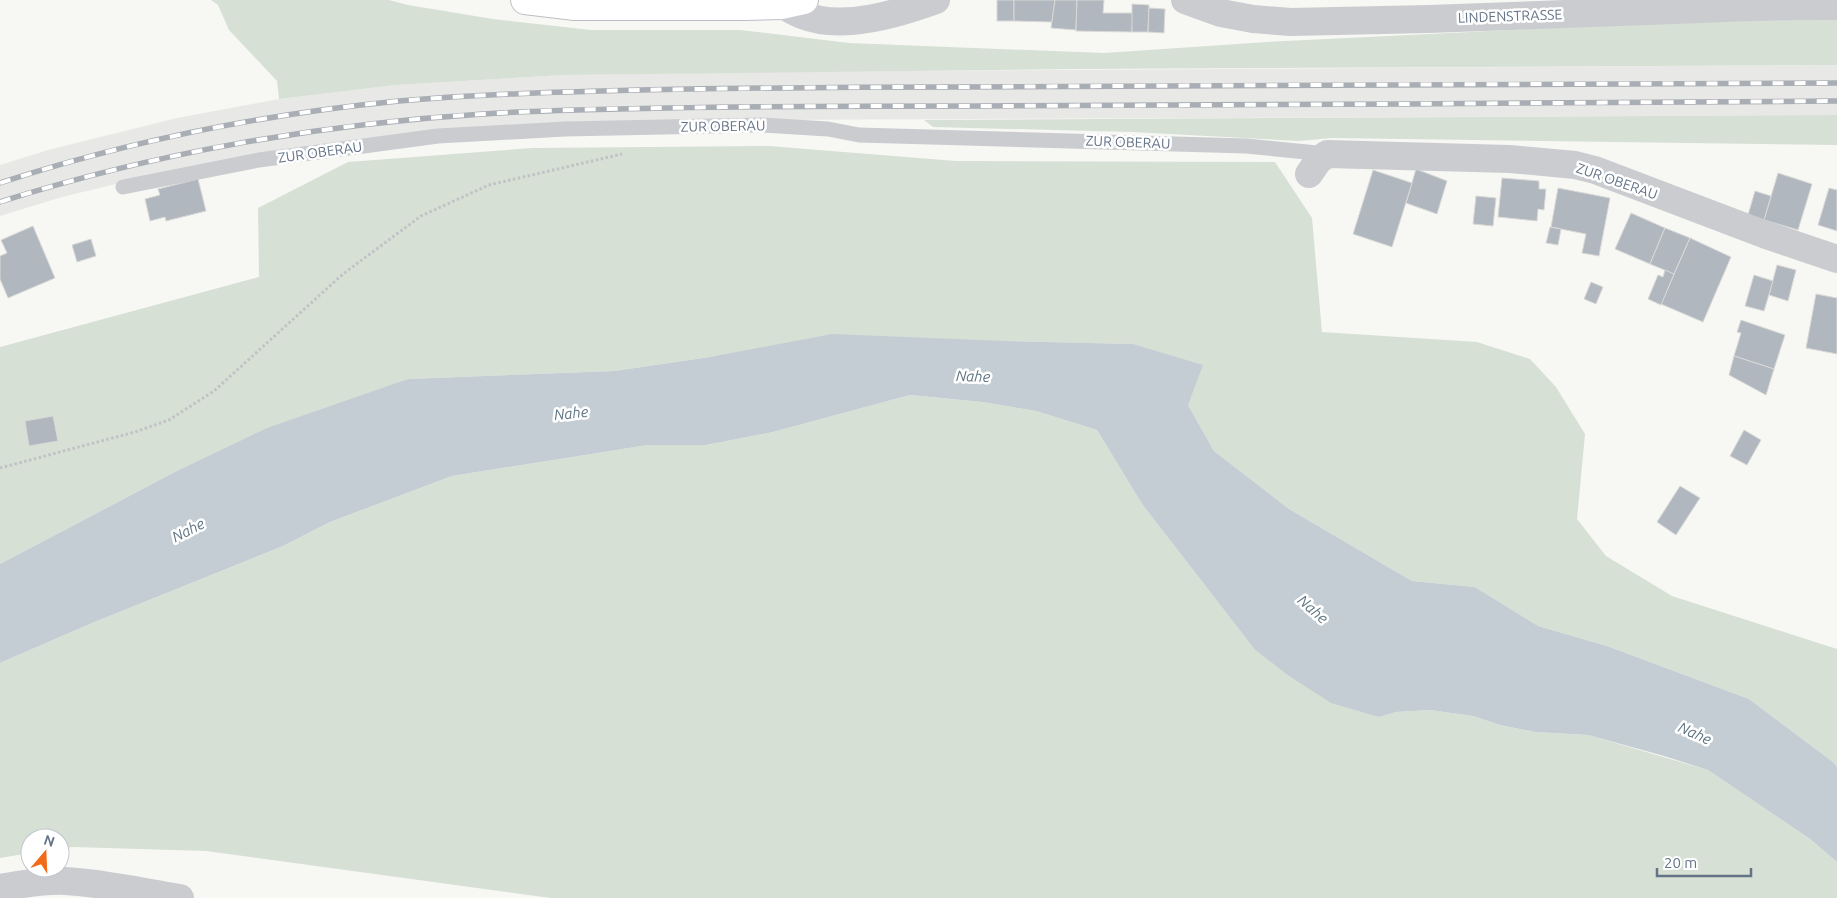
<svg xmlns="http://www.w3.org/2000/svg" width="1837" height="898" font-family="Ubuntu,sans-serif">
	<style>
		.built { fill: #e8e8e7 }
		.green { fill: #d7e0d5 }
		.water { fill: #c5cdd4 }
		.building { fill: #b1b7bf; stroke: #d9d9d7 }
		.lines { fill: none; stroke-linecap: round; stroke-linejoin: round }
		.secondary-casing { stroke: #bbbfc5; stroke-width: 30 }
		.path { stroke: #c0c2c5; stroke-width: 3; stroke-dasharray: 2.5 2.5; stroke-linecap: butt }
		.lane { stroke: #caccd0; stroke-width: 15 }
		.street { stroke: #caccd0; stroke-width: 28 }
		.secondary { stroke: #fff; stroke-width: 28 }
		.rail-casing { stroke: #a9adb4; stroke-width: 5.5 }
		.rail { stroke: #fff; stroke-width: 4; stroke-dasharray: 11; stroke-linecap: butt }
		.labels { text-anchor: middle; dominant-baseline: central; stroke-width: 5; stroke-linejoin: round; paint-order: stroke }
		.street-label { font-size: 14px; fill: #647388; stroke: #fff }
		.water-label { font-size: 15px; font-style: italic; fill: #5f7583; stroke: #fff }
	</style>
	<rect width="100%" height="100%" fill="#f7f8f4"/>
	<path class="built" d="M1837,65v50l-1071,5 -200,4 -379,43 -125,30 -62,19v-51l48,-15 129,-32 102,-19 117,-14 167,-10 201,-3z"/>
	<g class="green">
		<path d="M211,0h178l19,5 85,14 98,11h149l109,13 255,10 163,-11 407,-20 163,-2v45l-756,4 -518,6 -167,10 -117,14 -2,-18 -48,-51 -11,-25z"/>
		<path d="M1837,115v30l-505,-7 -33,3 -167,-9 -199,-5 -9,-7z"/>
		<path d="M769,146l187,15 319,1 37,56 10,114 155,10 53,17 26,28 29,47 -8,85 29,37 66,40 165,53v118l-4,-5 -84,-63 -142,-53 -69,-20 -63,-39 -63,-6 -123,-72 -75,-58 -26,-46 -55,-61 -127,-3 -296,16 -96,14 -206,8 -237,95 -171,90v-217l259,-70 -1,-69 90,-46 184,-14z"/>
		<path d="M910,395l72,7 54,9 61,19 45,74 113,146 31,24 93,43 17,-5 34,-2 43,6 27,9 35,7 53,3 120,35 102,69 27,23v36h-1286l-345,-47 -133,-4 -13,2v-11h-30v15l-30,5v-195l92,-40 191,-77 47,-24 122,-46 196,-31h58l67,-13z"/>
	</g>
	<path class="water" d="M832,334l174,7 127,3 70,21 -15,40 26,46 75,58 123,72 63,6 63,39 69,20 142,53 84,63 4,5v95l-27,-23 -102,-69 -44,-14 -76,-21 -53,-3 -35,-7 -27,-9 -43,-6 -34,2 -17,5 -48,-14 -45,-29 -31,-24 -113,-146 -45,-74 -61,-19 -54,-9 -72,-7 -137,37 -67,13h-58l-196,31 -122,46 -47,24 -191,77 -92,40v-99l171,-90 96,-46 141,-49 206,-8 96,-14z"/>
	<g class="building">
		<rect x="997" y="0" width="17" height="21"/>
		<path d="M1014,0h41l-3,22 -38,-1z"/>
		<path d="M1055,0h22l-1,30 -25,-2z"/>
		<path d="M1077,0h27l-1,13h30l-1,19 -56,-1z"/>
		<path d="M1132,4l17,1 -1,27h-16z"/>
		<path d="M1149,8l16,1 -1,24 -16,-1z"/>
		<path d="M1416,169l31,12 -10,33 -31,-11z"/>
		<path d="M1373,170l39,13 -20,64 -39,-13z"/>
		<path d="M1778,173l34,11 -14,46 -34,-10z"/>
		<path d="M1502,178l37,3v8h7l-2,21 -6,-1 -1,12 -39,-4z"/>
		<path d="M198,179l8,32 -40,10 -1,-4 -15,4 -5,-22 15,-4 -2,-6z"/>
		<path d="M1558,188l52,10 -11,58 -17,-3 4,-19 -35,-7z"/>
		<path d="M1829,188l8,2v41l-19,-6z"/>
		<path d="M1755,191l16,5 -7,24 -16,-5z"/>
		<path d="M1476,196l20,2 -3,28 -20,-2z"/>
		<path d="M1631,213l34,15 -15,36 -35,-15z"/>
		<path d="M33,226l22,52 -47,20 -8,-19v-23l7,-3 -6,-13z"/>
		<path d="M1550,227l11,2 -3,16 -12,-2z"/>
		<path d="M1665,228l25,10 -16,36 -24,-10z"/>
		<path d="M1690,238l41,19 -28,65 -42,-18z"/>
		<path d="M91,239l5,17 -19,6 -5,-17z"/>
		<path d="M1777,265l19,5 -8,31 -19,-6z"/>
		<path d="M1665,270l9,4 -13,31 -13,-6 10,-24 5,2z"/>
		<path d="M1754,275l19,6 -9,30 -19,-5z"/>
		<path d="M1591,282l12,5 -7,17 -12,-5z"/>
		<path d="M1816,294l21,4v56l-31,-6z"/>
		<path d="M1741,320l44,15 -11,34 -40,-13 7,-23 -4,-1z"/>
		<path d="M1734,356l40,13 -8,26 -37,-20z"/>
		<path d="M53,416l5,25 -29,5 -4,-25z"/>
		<path d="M1744,430l17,10 -14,25 -17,-9z"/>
		<path d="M1680,486l20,12 -24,37 -19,-13z"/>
	</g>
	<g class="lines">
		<defs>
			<path id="secondary" d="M525,0l50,6h169l37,-1 23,-5"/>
		</defs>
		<use href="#secondary" class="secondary-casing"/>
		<path class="path" d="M0,468l135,-36 34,-12 45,-29 129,-117 78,-58 68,-31 133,-31"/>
		<path class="lane" d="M123,187l136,-27 179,-24 127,-7 197,-4 66,4 31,6 387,11 81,8"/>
		<g class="street">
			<path d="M1185,0l36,13 32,6 38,3 138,-3 325,-12 83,-1"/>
			<path d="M781,5c7,3 14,7 21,10 40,16 95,-1 134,-15"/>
			<path d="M1309,174l9,-13 9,-7 183,5 65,6 20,5 171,65 71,24"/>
			<path d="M0,888c21,-4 44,-8 65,-7 39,2 77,11 115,17"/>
		</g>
		<use href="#secondary" class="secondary"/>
		<defs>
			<g id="rail">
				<path d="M0,183c129,-42 264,-69 399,-82 80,-7 161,-9 241,-11 105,-2 210,-3 316,-3 293,-2 587,-3 881,-4"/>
				<path d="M0,202c153,-49 322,-78 483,-88 61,-4 123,-5 185,-6 105,-2 210,-2 315,-2 285,-1 569,-3 854,-5"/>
			</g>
		</defs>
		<use href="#rail" class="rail-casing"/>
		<use href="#rail" class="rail"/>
	</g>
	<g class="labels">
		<g class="street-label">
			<text transform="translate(1510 16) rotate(-2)">LINDENSTRASSE</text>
			<text transform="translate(723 126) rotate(-1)">ZUR OBERAU</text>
			<text transform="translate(1128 142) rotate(2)">ZUR OBERAU</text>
			<text transform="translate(320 152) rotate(-8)">ZUR OBERAU</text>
			<text transform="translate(1617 181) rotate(19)">ZUR OBERAU</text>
		</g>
		<g class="water-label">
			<text transform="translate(973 376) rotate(2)">Nahe</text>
			<text transform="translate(571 413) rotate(-6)">Nahe</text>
			<text transform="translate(188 530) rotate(-27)">Nahe</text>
			<text transform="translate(1313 609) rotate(41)">Nahe</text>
			<text transform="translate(1695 733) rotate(24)">Nahe</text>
		</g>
	</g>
	<g transform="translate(45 853) rotate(19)"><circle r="24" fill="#ffffff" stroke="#c1c7cf"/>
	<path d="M0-4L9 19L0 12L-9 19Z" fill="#f16b1a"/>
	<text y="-8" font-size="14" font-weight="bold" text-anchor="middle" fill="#647388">N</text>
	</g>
	<path d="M1657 868v8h94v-8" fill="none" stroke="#647388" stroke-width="2.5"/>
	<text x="1664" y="868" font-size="15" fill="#647388" stroke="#ffffff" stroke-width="4" paint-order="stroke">20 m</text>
</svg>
